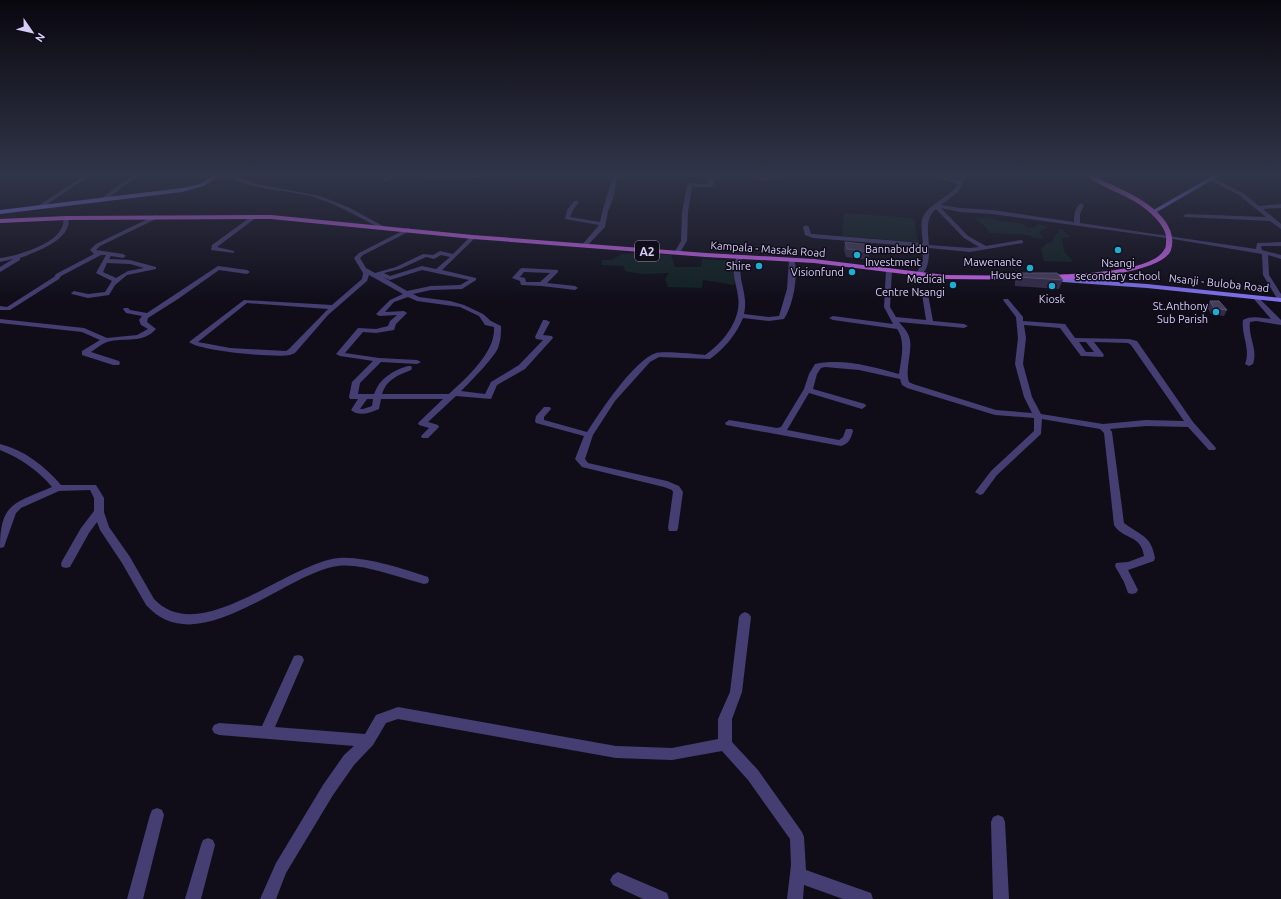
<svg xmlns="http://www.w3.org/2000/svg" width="1281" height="899" font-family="Ubuntu,sans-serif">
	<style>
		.green { fill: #112122 }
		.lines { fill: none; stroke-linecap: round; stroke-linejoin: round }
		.street { fill: #453e72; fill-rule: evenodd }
		.secondary { fill: #7f70eb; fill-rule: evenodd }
		.primary { fill: #c561e9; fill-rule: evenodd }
		.wall { fill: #342b49 }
		.building { fill: #463c5c; stroke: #5c5374 }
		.poi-dot { fill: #1daed3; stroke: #100d19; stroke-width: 1.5 }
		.labels { text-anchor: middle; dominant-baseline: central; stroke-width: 3; stroke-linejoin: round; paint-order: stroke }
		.far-street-label { font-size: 11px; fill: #d6ccf8; stroke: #100d19 }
		.far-poi-label { font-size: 11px; fill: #d6ccf8; stroke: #100d19; text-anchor: end }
		.shield { fill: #100d19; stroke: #9b93b5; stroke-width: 1 }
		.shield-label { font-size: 12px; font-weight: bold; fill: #d6ccf8 }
	</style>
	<rect width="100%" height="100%" fill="#100d19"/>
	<g class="green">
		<path d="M844,213l70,5 4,24 -76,-6z"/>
		<path d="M987,218c6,1 11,3 16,4 10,1 17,-2 24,6l9,-1 3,-3 9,3 -9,5 5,6h-9l-7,-3 -38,-2 -6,-8 -10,-6z"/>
		<path d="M1057,229h5l8,8 -8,1 2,13 9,11 -29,-1 -3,-12 6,-6 6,-1 1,-6 6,-4z"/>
		<path d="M641,253l30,2 4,12h26l1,-8 35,2 1,15 -4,9 -31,-5 -1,8 -34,-1 -3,-8 4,-6 -27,1 -17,-3 -1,-5 -23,-1 1,-5h9l11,-6z"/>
	</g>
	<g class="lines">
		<g class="street">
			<path d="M85,175h6l-51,34 -5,-1z"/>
			<path d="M135,175h6l-17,11 -18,14h-4v-2l18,-14z"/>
			<path d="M227,175h7l24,9 62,12 28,11 37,20 -5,1c-23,-12 -45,-25 -70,-32 -27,-7 -59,-5 -83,-21z"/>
			<path d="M390,175h6l-8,6h-4v-2z"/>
			<path d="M417,175l28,2 61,-2 -61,4z"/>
			<path d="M613,175h4l-3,21 -6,15 -3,16 -19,20h-4v-2l17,-20 -34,-6 2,-9 7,-9h4l1,1 -6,8 -3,7 30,5c3,-16 9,-31 13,-47z"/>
			<path d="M708,175h4l2,9 -2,3h-20l-4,25 -1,29 -8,13h-4l-1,-1 7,-12 1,-29 5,-27 3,-2 18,1z"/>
			<path d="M752,175l11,3 43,-3 -43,5 -9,-1z"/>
			<path d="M928,175h9l22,6 2,-2 -1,-4h5v4l-7,13 -17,13 19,3 32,2 82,12c0,-7 1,-15 7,-19l3,2 -4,9v9l176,26 1,-6 24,-1v4h-20l1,4 19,5v4l-13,-4 1,20 12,19v8l-3,-2 -15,-25 -1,-21 -95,-16 -175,-24 -32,-2 -19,-4 27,28 18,10 35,-6 2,1v2l-53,9 -41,-4c0,10 0,23 -10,28l-3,-2 7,-13 -1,-14 -109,-9 -8,-3 -2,-8 3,-2 3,2 2,7h2l110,9c-1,-7 -2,-16 -1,-23 3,-15 28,-22 36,-36zM936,209l28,29 15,9 -9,1 -41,-3c-1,-13 -4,-27 7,-36z"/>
			<path d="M1209,178h4l30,15 16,13 22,-2v4l-18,1 18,15v5l-11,-8 -86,-4 -1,-1 3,-2 80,3 -27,-22 -30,-15z"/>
			<path d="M156,215l3,2 -1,1 -58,28 -4,4 27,4 3,2 -3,2 -12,-2 -2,3 21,1 26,7v2l-29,6 -12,10 -6,10 -21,3 -16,-4 -1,-1 3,-2 14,3 17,-2 7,-11 -16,-8 10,-18h-5l-40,21 -2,3 -49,31h-10v-4l7,1 47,-30 2,-3 38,-20 -4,-4 6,-6zM107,263l23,1 14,4 -16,3 -12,7 -13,-6z"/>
			<path d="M252,216l5,1 -40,30 17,4v2l-23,-3 1,-5z"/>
			<path d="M64,217h4c6,22 -32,35 -48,41v2l-20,12v-5l13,-8 -13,3v-4c17,-2 53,-13 61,-29 3,-4 2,-8 3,-12z"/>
			<path d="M408,228l2,1v2l-47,24 -3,3 6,10 9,5 21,-6 27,-13 10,1 7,-4 13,3 18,-18 5,1 -34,33 34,8v2l-14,9 -31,1 -18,4 6,3 31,4 14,4 19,9 8,7 10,5c0,8 0,14 -3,22 -5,11 -28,34 -37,43l24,3 6,-12 28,-17 24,-25 -7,-1 -1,-2 8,-17h3l4,2 -7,13 9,1 1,2 -28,31 -28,16 -6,14 -35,-3 -28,26 10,3 1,2 -11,11h-6l-1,-2 8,-8 -10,-3 -1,-2 25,-24h-62l-2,10c-9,4 -20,8 -28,1l7,-11h-8l-1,-2 3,-15 21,-21 -33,-5 -4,-2 22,-26 18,1 12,-3 2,-5 7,-6 -18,1 -3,-2 14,-14 13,-6 -34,-19 -2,6 -39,34 -33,38 -5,2c-15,3 -91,-4 -101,-13l55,-42 88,5 30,-26 1,-6 -9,-15 5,-5zM441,255l9,2 -14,12 -14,-3 -32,10 -6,-3 16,-4 26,-12 8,2zM422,270l47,10 -9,5 -29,1 -24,5 -24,-14 7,3zM408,297l9,4 43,6 19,9 6,9 9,2c2,25 -28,51 -45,67h-67c4,-14 16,-19 29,-24l1,-2 -1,-2h-3c-15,4 -29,13 -34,28h-16l2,-11 21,-21 36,2 4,-2 -4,-2 -38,-2 -34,-5 18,-21 13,1 18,-3 2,-6 11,-11 -3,-2 -19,1 9,-10zM247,303l81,6 -39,40 -3,2 -56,-3 -32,-6zM367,399h6l-1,7 -9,3h-3z"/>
			<path d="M737,257l5,1c-6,22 7,35 2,56l25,3 10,-1 8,-27 2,-29 5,-1c5,16 -1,46 -10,60l-15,2 -26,-3c-7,17 -19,31 -33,41l-51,-2 -9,5 -35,39 -22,34 -8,24 3,4 79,18 12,5 4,6 -5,36 -1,3h-8l-1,-3 5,-36 -1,-2 -8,-3 -82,-20 -7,-8 9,-23 -48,-13 -1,-2 1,-5 8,-9h6l1,2 -7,8v3l43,12c13,-20 47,-72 69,-79 8,-2 39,1 49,2 19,-13 37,-36 33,-59 -2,-14 -8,-26 -1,-39z"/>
			<path d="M218,266l29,4 3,2 -3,2 -28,-4 -41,29 -30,19 -1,4 9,7c-13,15 -32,8 -49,13 -6,2 -11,7 -16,10l28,9 1,2 -1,2h-6l-31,-10v-4l18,-11 -18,-8 -82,-9v-4l84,9 23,10 30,-3 11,-6 -7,-4 -2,-5 3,-4 -16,-3 -3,-4 1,-1h4l2,2 17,3z"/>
			<path d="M522,268l36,2v2l-11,11 28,3 3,2 -3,2 -33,-4 -21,-1 -1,-4 -8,-3 8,-9zM524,272l26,1 -10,9h-14l-1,-4 -5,-1z"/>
			<path d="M889,268l3,2 -2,37 6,10 30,3 -4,-26 3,-2 3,2 5,27 31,3 4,2 -4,2 -65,-6c4,5 6,6 9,12 7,14 -4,33 1,48l4,2 83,26 36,3 -8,-16 -9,-33 3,-26 -2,-21 -13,-17 1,-1h4l15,18v4l42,3 10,14 54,1 8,2 56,81 23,26 -1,2h-6l-21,-23 -42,-1 -36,3 2,3 12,91c17,13 27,12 31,35l-1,3 -26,9 10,20 -2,3 -4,1 -4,-1 -4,-11 -9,-16 1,-3 12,-1 16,-6c-3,-22 -21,-16 -30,-31l-10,-92 -4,-4 -58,-10 -1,15 -44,41 -14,19 -3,1 -5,-3 16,-21 43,-40v-13l-39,-3 -88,-27 -5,-3 -2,-6 -41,-9 -34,-3 -4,1 -4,6 -4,15 52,15 1,2 -4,3 -53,-16 -22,37 52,10 4,-3 3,-8h6l1,2c-2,7 -4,13 -12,15l-115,-21 -1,-2 4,-3 48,8 4,-1 23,-38 5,-15 6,-10c28,-6 58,3 84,10 2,-15 7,-33 -2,-45l-64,-9 -4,-2 4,-2 60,8 -9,-17 2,-37zM1024,325l36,3 21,28h3l19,1 1,-2 -10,-13 34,1 3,2 53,76 -38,-1 -43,4 -62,-10 -9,-17 -9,-33 3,-26zM1079,342h7l8,10h-8z"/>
			<path d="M1256,296l2,1 23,23v5l-25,-4 -6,1c-2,15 8,27 3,42l-4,2 -4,-2c6,-15 -4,-29 -2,-44 8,-5 19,-2 28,-1l-18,-21z"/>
			<path d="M0,444c24,6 45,22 61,41h35l8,13v14l5,15 21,30 24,42c46,49 133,-36 185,-41 25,-2 65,11 89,19l1,3 -1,3 -4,1c-24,-6 -62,-21 -86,-18 -54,7 -140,97 -192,39l-24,-42 -22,-33 -3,-8 -8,11 -19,34 -4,1 -4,-1 -1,-3 1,-3 19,-33 13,-17v-13l-4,-8 -31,1 -38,17 -5,5 -11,31 -1,3 -4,1c0,-46 15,-45 52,-61 -14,-17 -32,-29 -52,-37z"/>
			<path d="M745,612l4,2 2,3 -9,75 -10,27v23l26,28 44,62 2,5 2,33 65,23 2,6h-30l-39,-14 -1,14h-16l4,-34 -1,-26 -42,-59 -26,-29 -50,9 -56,-2 -218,-39 -12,4 -13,22 -19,20 -21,30 -47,78 -10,26h-16l16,-36 47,-78 21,-30 10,-9 -135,-11 -5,-2 -2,-4 2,-4 5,-2 43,3 32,-70 4,-1 4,1 2,4 -29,67 90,7 11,-19 22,-8 218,39 56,2 46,-9v-20l12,-27 9,-75 2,-3z"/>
			<path d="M157,808l5,2 2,5 -21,84h-16l23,-84 2,-5z"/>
			<path d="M998,815l5,2 2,5 4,77h-16l-2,-77 2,-5z"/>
			<path d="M208,838l5,2 2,5 -14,54h-16l16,-54 2,-5z"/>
			<path d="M618,872l49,21 2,6h-26l-30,-14 -3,-5 3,-5z"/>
		</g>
		<g class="secondary">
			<path d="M214,175h6l-16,11 -22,6 -182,22v-4l182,-22 18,-4z"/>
			<path d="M1214,175h7l-66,38 -5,-1z"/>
			<path d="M1046,277l101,7 134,14v4l-134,-14 -98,-7 -4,-2z"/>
		</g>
		<g class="primary">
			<path d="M1085,175c9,0 16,5 25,9 23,10 71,33 61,66 -7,23 -105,33 -127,29v-4h3c25,-1 104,-2 117,-25 2,-2 2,-6 2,-9 2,-11 -10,-23 -18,-30 -19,-17 -44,-21 -63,-36z"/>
			<path d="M271,215l202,20 233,18 108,6 131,16 84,1 4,2 -4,2 -84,-1 -131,-16 -108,-6 -233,-18 -202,-20 -205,1 -66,3v-4l66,-3z"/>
		</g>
	</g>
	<g class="wall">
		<path d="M845,242l26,3 -3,15 -22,-3 -2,-7z"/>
		<path d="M1018,273l45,7 -4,9 -44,-3v-5z"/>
		<path d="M1210,301l17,9 -3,6 -13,-2 -4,-7z"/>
	</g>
	<g class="building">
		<path d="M845,242l26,3 -1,7 -23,-3z"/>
		<path d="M1018,273h39l6,7 -45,-3z"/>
		<path d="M1210,301h9l8,9 -13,-2z"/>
	</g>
	<linearGradient id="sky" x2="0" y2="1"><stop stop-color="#09070e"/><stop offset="0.58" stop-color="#313549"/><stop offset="1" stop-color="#313549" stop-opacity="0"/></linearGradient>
	<rect width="1281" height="301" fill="url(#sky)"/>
	<g class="poi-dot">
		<circle cx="1118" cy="250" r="4"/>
		<circle cx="857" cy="255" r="4"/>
		<circle cx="759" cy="266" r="4"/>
		<circle cx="1030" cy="268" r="4"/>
		<circle cx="852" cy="272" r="4"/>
		<circle cx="953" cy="285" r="4"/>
		<circle cx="1052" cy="286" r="4"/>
		<circle cx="1216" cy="312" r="4"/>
	</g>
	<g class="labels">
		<g class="far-street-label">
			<text transform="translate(768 249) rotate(4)">Kampala - Masaka Road</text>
			<text transform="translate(1219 283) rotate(6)">Nsanji - Buloba Road</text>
		</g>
		<g class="far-poi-label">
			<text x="865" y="249" text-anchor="start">Bannabuddu<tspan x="865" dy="13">Investment</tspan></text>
			<text x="1022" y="262">Mawenante<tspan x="1022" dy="13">House</tspan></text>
			<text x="1118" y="263" text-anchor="middle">Nsangi<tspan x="1118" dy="13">secondary school</tspan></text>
			<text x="751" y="266">Shire</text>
			<text x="844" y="272">Visionfund</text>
			<text x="945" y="279">Medical<tspan x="945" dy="13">Centre Nsangi</tspan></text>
			<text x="1052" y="299" text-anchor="middle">Kiosk</text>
			<text x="1208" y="306">St.Anthony<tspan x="1208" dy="13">Sub Parish</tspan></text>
		</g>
		<rect class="shield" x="635" y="241" width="24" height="20" rx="3"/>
		<g class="shield-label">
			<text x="647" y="251">A2</text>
		</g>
	</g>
	<g transform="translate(32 32) rotate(124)" stroke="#100d19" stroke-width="3" paint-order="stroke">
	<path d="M0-3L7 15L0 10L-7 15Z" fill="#d6ccf8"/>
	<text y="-6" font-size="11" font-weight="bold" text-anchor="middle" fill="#d6ccf8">N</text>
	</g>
</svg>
